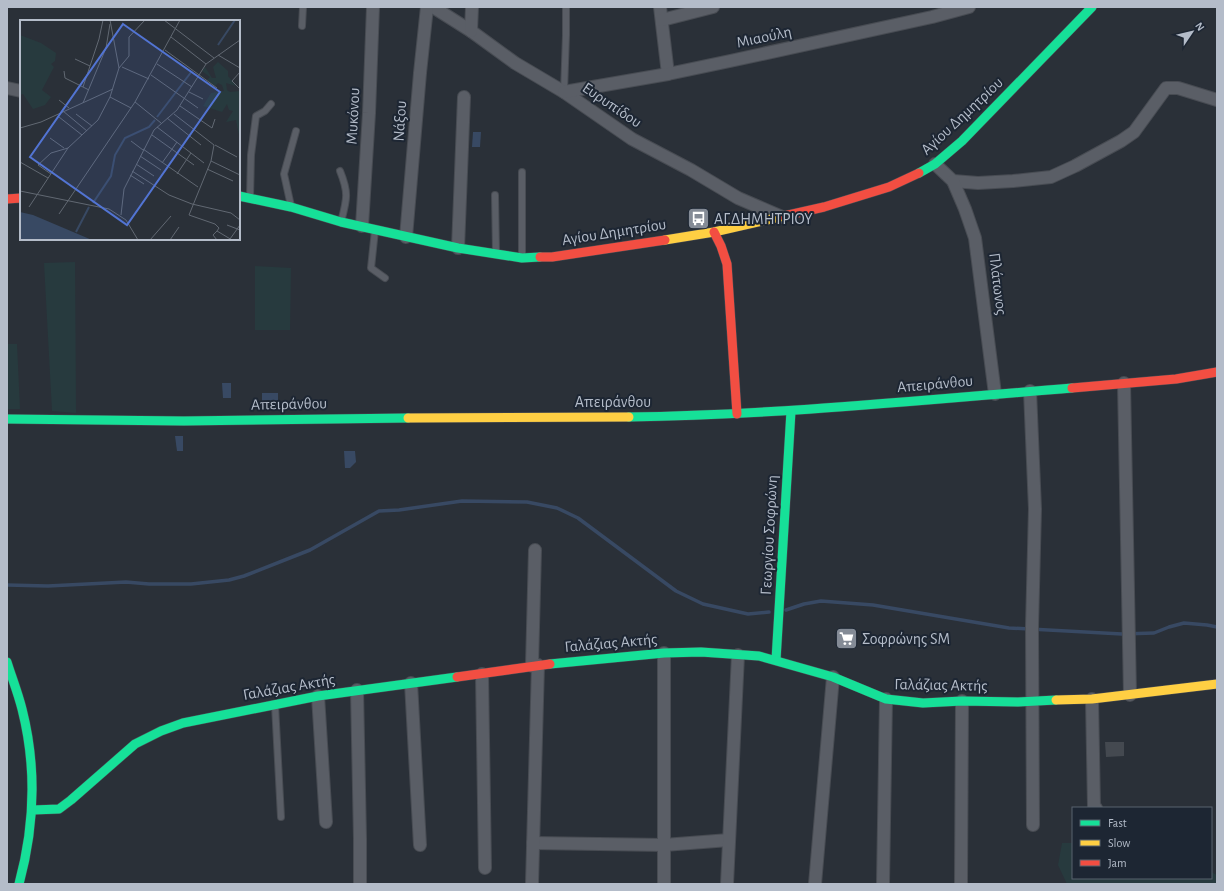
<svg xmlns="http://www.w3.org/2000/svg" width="1224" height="891" font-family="'Alegreya Sans',sans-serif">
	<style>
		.green { fill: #273a3e }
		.water { fill: #384963 }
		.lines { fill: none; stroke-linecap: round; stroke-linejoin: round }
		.stream { stroke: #384963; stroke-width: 3.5 }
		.building { fill: #444950 }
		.lane-casing { stroke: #484c53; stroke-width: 8 }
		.street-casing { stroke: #484c53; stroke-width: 14 }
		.fast-casing { stroke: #484c53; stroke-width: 10 }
		.slow-casing { stroke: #484c53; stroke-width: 10 }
		.jam-casing { stroke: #484c53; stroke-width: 10 }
		.lane { stroke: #5a5e66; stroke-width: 6 }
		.street { stroke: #5a5e66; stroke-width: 12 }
		.fast { stroke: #16e098; stroke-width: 9 }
		.slow { stroke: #ffcf43; stroke-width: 9 }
		.jam { stroke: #f24e42; stroke-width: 9 }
		.labels { text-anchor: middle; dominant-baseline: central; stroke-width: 4; stroke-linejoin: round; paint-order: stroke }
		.street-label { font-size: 16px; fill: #b4bcc9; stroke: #1d2633 }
		.poi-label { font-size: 16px; fill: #b4bcc9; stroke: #1d2633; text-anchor: start }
		.inset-river { fill: none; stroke: #384963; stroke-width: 2 }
		.inset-road { fill: none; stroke: #616872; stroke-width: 1 }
		.view { fill: #5274d3; fill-opacity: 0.15; stroke: #5274d3; stroke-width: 2 }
		.inset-edge { fill: none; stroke: #b4bcc9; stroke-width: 2 }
	</style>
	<rect width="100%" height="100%" fill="#2a3038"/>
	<g class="green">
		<path d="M75,262l1,151 -24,-2 -8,-148z"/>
		<path d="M255,266l36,2 -1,62h-35z"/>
		<path d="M7,344h10l3,65h-13z"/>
		<path d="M1062,843h11v35h138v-6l6,3v9h-150l-9,-19z"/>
	</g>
	<g class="water">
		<path d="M473,132h8l-1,15h-8z"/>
		<path d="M222,383h9v15h-8z"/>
		<rect x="262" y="393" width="16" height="10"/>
		<path d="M175,436h8v15h-6z"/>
		<path d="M344,451h11l1,11 -6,6h-5z"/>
	</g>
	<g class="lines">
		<g class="stream">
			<path d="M7,585l41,1 78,-4 23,2h42l38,-4 15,-4 66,-26 69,-39 20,-1 63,-9 65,1 30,6 21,10 98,73 27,13 45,10 21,-2"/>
			<path d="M786,610l18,-6 17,-3 52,4 136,23 113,6 32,-1 15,-6 15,-4 23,2 10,2"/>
		</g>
	</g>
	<path class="building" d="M1105,742h19v14l-18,1z"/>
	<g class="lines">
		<defs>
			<g id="lane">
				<path d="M302,26l1,-19"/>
				<path d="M564,92l2,-57v-28"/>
				<path d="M340,171c9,22 7,28 1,51"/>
				<path d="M495,195l1,58"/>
				<path d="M250,198l1,-43 5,-39 9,-5 6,-7"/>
				<path d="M291,206l-7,-32 12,-43"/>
				<path d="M375,230l-4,38 14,10"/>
				<path d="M522,258v-86"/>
				<path d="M275,705l6,112"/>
			</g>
			<g id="street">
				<path d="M433,7l38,24 44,32 49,29 68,47 59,31 47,28 44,19"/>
				<path d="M660,7l8,67"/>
				<path d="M662,20l51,-13"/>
				<path d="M471,31l1,-24"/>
				<path d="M7,88l14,3"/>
				<path d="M564,92l104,-18 62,-13 202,-44 37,-10"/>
				<path d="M935,164l18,17 25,2 35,-2 38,-4 24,-11 46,-25 13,-9 32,-44h12l39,12"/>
				<path d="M953,181l12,28 10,29 20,156"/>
				<path d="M362,226l7,-113 4,-106"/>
				<path d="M406,237l14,-164 7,-66"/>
				<path d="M458,248l6,-151"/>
				<path d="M1124,383l6,312"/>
				<path d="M1030,391l5,118 -3,118 1,198"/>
				<path d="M532,666l3,-116"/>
				<path d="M482,674l3,194"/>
				<path d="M411,683l9,162"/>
				<path d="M357,690l3,149v45"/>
				<path d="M318,696l8,126"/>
				<path d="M1092,699l2,108 2,1"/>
				<path d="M533,843l131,2 65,-5"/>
				<path d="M532,884l6,-219"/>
				<path d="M664,884v-231"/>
				<path d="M727,884l11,-229"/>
				<path d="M815,884l18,-207"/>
				<path d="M883,884l3,-185"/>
				<path d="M961,884l1,-183"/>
			</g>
			<g id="fast">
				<path d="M919,173l16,-9 27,-23 130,-134"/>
				<path d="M239,196l52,11 50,15 117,26 64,10 18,-1"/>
				<path d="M629,417c148,-2 295,-17 443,-29"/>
				<path d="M7,419l177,2 224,-3"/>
				<path d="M776,660l15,-249"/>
				<path d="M7,662c5,16 11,31 15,47 15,59 13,116 -3,175"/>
				<path d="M550,664l114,-11 37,-1 58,4 74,21 53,22 37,4 39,-2 56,1 38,-2"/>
				<path d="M33,810l26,-1 12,-9 64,-56 26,-13 22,-8 135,-27 139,-19"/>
			</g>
			<g id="slow">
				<path d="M665,240l49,-8 70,-16"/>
				<path d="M408,418l221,-1"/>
				<path d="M1056,700l36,-1 125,-15"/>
			</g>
			<g id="jam">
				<path d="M7,199l14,-1"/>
				<path d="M784,216l40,-9 65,-20 30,-14"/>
				<path d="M714,232l7,14 6,18 10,150"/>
				<path d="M540,257h12l113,-17"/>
				<path d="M1072,388l104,-9 41,-7"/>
				<path d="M457,677l93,-13"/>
			</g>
		</defs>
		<use href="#lane" class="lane-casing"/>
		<use href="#street" class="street-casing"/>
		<use href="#fast" class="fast-casing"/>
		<use href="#slow" class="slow-casing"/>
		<use href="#jam" class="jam-casing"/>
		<use href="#lane" class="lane"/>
		<use href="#street" class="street"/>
		<use href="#fast" class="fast"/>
		<use href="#slow" class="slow"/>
		<use href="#jam" class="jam"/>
	</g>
	<defs>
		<symbol id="bus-square" viewBox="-11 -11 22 22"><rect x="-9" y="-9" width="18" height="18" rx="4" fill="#848b96" stroke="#1d2633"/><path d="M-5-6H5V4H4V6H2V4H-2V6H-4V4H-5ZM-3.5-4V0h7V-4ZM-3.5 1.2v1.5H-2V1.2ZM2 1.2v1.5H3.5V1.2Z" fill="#fff"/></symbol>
		<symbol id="supermarket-square" viewBox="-11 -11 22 22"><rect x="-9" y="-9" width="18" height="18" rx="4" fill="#848b96" stroke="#1d2633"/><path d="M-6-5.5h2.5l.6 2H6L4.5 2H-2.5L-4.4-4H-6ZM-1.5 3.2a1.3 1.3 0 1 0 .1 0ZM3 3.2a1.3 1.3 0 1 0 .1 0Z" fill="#fff"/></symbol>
	</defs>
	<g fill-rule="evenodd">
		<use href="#bus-square" x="686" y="206" width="25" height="25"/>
		<use href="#supermarket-square" x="834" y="626" width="25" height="25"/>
	</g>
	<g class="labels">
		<g class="street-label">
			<text transform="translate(764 37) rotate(-12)">Μιαούλη</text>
			<text transform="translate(612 105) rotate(34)">Ευρυπίδου</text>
			<text transform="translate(353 116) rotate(-87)">Μυκόνου</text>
			<text transform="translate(962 116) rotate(-43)">Αγίου Δημητρίου</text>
			<text transform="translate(400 121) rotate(-86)">Νάξου</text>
			<text transform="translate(614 232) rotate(-9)">Αγίου Δημητρίου</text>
			<text transform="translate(998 284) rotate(83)">Πλάτωνος</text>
			<text transform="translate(935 384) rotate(-5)">Απειράνθου</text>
			<text x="613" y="402">Απειράνθου</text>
			<text transform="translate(289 404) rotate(-1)">Απειράνθου</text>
			<text transform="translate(769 535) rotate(-87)">Γεωργίου Σοφρώνη</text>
			<text transform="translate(611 643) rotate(-5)">Γαλάζιας Ακτής</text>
			<text transform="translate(941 685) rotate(1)">Γαλάζιας Ακτής</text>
			<text transform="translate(289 687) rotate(-10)">Γαλάζιας Ακτής</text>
		</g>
		<g class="poi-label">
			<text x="714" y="219">ΑΓ.ΔΗΜΗΤΡΙΟΥ</text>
			<text x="862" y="639">Σοφρώνης SM</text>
		</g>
	</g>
	<g transform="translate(20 20)">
		<rect width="220" height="220" fill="#2a3038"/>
		<path d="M0,15l21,8 15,10 -1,8 -4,3 3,3 -12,23 9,7 -6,8 -12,4 -10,-15 -3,1zM198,42l10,9v5l8,10 -10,-3 1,7 3,2 10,-1v49l-4,-20 -10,2 7,-11 -4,-1 -2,-6 -5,8 -19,-6 8,-13 13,-2 -2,-6 -4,-2 -3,3 -8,-6 3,-3 -8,-6 3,-4 7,11h4l-3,-11z" fill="#273a3e"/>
		<path d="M0,192l13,3 59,25h-72z" fill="#384963"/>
		<path class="inset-river" d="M198,25l17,-25M137,97l35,-46M73,183l18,-27 4,-21 10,-17 24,-11 6,-7M56,212l13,-25"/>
		<path class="inset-road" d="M144,0l50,38M151,17l35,27M145,30l52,38M198,35l22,13M55,39l15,7M137,44l35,23M102,47l27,12M99,48l10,-12v-19l16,-17M44,51l1,7 24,12M220,52l-8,9 8,8M131,55l47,33M63,67l16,-48 4,-19M169,72l14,7M90,77l21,11M39,80l10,8M115,82l26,21M63,83l23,-55 4,-24M160,86l32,22 3,-9M43,91l24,20M56,94l16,12M154,94l40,31 -3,16 -22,54 26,9 4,4 -2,3M39,97l23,18M147,98l34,27M137,107l47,36M0,108l21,-6 72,-33M132,115l42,30M30,118l14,10M111,121l12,9M195,125l22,12M123,129l55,38M120,136l21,14M191,141l29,14M0,142l28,16M142,143l15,-21M116,144l18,12M187,149l26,12M112,151l37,24 23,9 39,9 9,7M31,154l-13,-9 13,-12 17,-5M157,154l14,-21M110,155l14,9M0,171l89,18 17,11 12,20M9,187l39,-59 30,-28 12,-23 9,-29 -9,-48M39,194l76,-112 45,-82M101,195l3,-26 30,-59 23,-20 29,-46 34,-24M207,205l13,5M210,219l10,-14M130,220l21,-24M150,220l9,-13M197,220l-4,-5 4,-4 15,9"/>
		<path class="view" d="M103,4l97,68 -93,133 -97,-68z"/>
		<rect width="220" height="220" class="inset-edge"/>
	</g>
	<rect width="1224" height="891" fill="none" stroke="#b4bcc9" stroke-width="16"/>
	<rect x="1072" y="807" width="140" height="72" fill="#1d2633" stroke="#59626f"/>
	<rect x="1080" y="820" width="20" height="6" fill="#16e098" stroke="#59626f"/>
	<text x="1108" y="827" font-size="12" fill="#b4bcc9">Fast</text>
	<rect x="1080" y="840" width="20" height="6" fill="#ffcf43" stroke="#59626f"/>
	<text x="1108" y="847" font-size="12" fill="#b4bcc9">Slow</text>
	<rect x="1080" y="860" width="20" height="6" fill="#f24e42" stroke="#59626f"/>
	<text x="1108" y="867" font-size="12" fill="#b4bcc9">Jam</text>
	<g transform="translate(1192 32) rotate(55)" stroke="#1d2633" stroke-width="3" paint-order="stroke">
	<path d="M0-3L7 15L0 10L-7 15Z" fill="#b4bcc9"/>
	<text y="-6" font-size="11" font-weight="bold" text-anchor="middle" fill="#b4bcc9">N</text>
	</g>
</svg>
